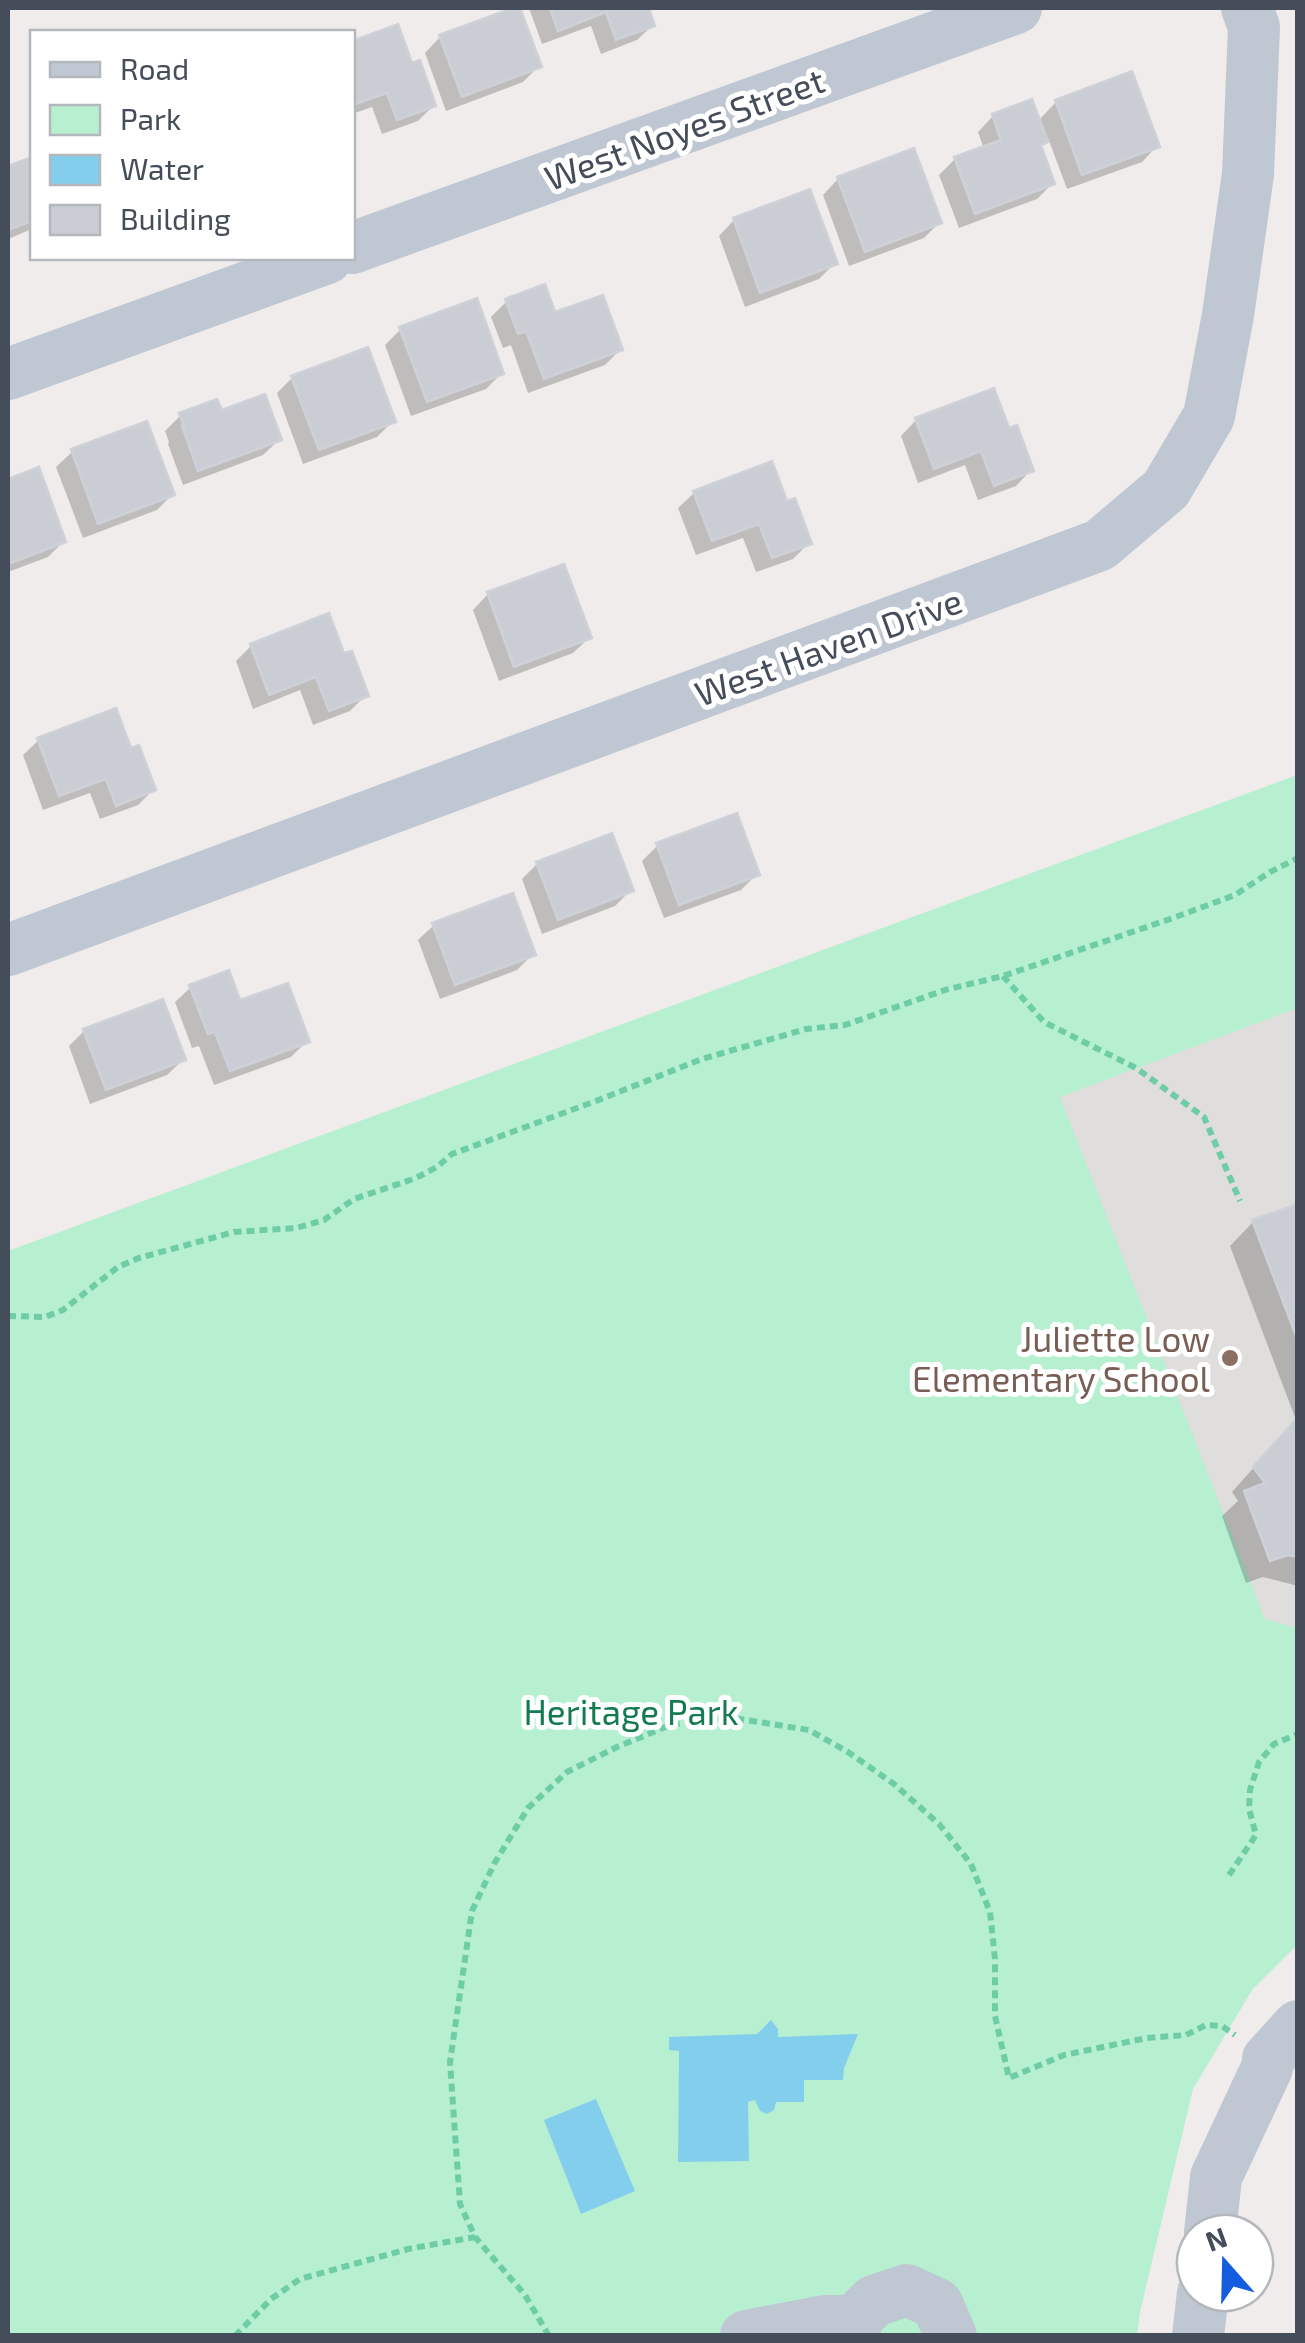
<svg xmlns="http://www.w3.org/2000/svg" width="1305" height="2343" font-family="'Exo 2',sans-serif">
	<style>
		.education { fill: #e0dddd }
		.green { fill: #b7efd1 }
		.water { fill: #83ceed }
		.shadow { fill: #0003 }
		.building { fill: #cbcdd4; stroke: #cfd1d8; stroke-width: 2.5 }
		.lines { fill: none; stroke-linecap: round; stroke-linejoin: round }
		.path { stroke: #6fcda6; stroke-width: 6; stroke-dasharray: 8 5; stroke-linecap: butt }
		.minor { stroke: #bec7d2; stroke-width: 52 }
		.education-dot { fill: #8d6e63; stroke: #fff; stroke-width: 4 }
		.labels { text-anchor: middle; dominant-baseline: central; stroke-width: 10; stroke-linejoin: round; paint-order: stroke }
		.street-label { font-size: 35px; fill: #444d59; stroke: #fff }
		.education-label { font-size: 35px; fill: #785e54; stroke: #fff; text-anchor: end }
		.park-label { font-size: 35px; fill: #147b50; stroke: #fff }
	</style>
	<rect width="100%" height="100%" fill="#efeceb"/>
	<path class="education" d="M1297,1008v620l-32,-8 -206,-523z"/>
	<path class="green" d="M1297,775v233l-237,89 205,522 32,9v317l-45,45 -59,99 -53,223 -3,23h-1129v-1084z"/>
	<g class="water">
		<path d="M771,2020l7,9v8l80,-3 -14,34 -1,12h-39v22h-28l-2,8 -7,4 -7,-3 -5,-11 -7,2 1,59 -71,1 1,-111 -10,-1v-13l88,-3z"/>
		<path d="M596,2099l39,92 -54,23 -37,-94z"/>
	</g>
	<g class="shadow">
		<path d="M529,8h117l7,17 -16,15 -36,14 -10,-28 -49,18z"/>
		<path d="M440,37l99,29 -16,16 -77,29 -21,-58z"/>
		<path d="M352,43l59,23 23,39 -16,16 -36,13 -10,-27 -20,7z"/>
		<path d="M1056,102l101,44 -15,16 -75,27 -19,-51 -9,10 13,36 -15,15 -78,29 -20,-53 16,-16 29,-10 -6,-17 15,-16 45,5z"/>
		<path d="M32,159v70l-24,10v-71z"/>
		<path d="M838,179l101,44 -15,15 -75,28 -26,-71z"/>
		<path d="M734,220l101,43 -16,16 -74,28 -26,-71z"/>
		<path d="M507,301l47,15 66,34 -15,15 -77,28 -17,-48 -8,3 -12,-31z"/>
		<path d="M401,329l101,44 -16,16 -75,27 -26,-71z"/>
		<path d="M292,378l101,43 -16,16 -74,27 -26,-71z"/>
		<path d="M220,413l59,27 -16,15 -80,30 -15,-41 1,-2 -4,-11 16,-16z"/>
		<path d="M916,420l92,11 23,39 -15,16 -38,14 -13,-35 -47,18 -17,-47z"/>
		<path d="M72,452l100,43 -15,15 -74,28 -27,-71z"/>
		<path d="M37,471l26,71 -15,15 -40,15v-90z"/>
		<path d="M694,493l91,11 24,39 -16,16 -37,13 -13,-34 -47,17 -18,-47z"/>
		<path d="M488,594l101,44 -16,15 -74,28 -26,-71z"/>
		<path d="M251,646l91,10 24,39 -16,16 -37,14 -13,-35 -47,19 -17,-48z"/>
		<path d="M39,740l90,11 24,39 -15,15 -38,14 -10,-26 -47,17 -20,-55z"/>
		<path d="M658,845l99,29 -16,16 -77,28 -22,-57z"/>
		<path d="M537,864l94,26 -16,16 -73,28 -20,-55z"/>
		<path d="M434,925l99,29 -16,16 -77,29 -22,-59z"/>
		<path d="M191,987l48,17 68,37 -16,16 -77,28 -15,-39 -7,2 -17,-46z"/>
		<path d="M84,1031l99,29 -16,15 -77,29 -21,-58z"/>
		<path d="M1298,1207v379l-35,-9 -17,6 -24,-67 16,-15 -6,-9 64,-72 -66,-174 23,-24z"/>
	</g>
	<g class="building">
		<path d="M513,8h7l22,59 -80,30 -23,-62z"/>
		<path d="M550,8h99l6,18 -39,14 -10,-28 -48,19z"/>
		<path d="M398,24l14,39 8,-3 16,46 -39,14 -10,-27 -35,12v-64z"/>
		<path d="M1132,71l28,76 -78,28 -27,-75z"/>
		<path d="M1032,99l16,43 -7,3 14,39 -80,30 -21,-57 47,-17 -9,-26z"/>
		<path d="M914,148l28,75 -77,29 -28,-75z"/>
		<path d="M32,157v64l-24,9v-64z"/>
		<path d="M810,189l28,75 -78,29 -27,-75z"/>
		<path d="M545,284l10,28 48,-17 20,55 -79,29 -18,-48 -8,3 -13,-35z"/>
		<path d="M477,298l27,76 -77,28 -28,-75z"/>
		<path d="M368,347l28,75 -77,28 -28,-74z"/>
		<path d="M994,388l15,40 8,-3 17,46 -40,15 -13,-35 -47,18 -19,-51z"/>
		<path d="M265,394l17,46 -84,31 -16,-45h2l-5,-13 38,-14 5,11z"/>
		<path d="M147,421l28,74 -77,29 -27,-75z"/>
		<path d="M772,461l15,40 8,-3 17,46 -40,14 -13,-34 -47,17 -19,-50z"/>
		<path d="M39,467l27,75 -58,22v-85z"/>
		<path d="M564,564l28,74 -78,29 -27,-75z"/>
		<path d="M329,613l15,40 8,-2 17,45 -40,15 -13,-34 -47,18 -19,-51z"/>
		<path d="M116,708l15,40 8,-3 17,45 -40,16 -10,-27 -47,17 -22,-58z"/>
		<path d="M737,813l23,62 -81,30 -23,-62z"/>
		<path d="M612,833l22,58 -76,29 -22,-58z"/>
		<path d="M513,893l23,62 -81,30 -23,-62z"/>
		<path d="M229,970l11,30 48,-17 22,59 -80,29 -15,-39 -7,2 -19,-49z"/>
		<path d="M163,999l23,61 -80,30 -23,-61z"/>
		<path d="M1298,1204v137l-46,-121z"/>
		<path d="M1298,1417v140l-10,-2 -18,6 -26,-70 21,-8 -12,-16z"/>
	</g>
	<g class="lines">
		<g class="path">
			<path d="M1003,976l41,46 92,46 68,49 36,84"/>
			<path d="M8,1316l37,1 18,-7 55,-43 21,-9 95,-26 62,-4 28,-8 30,-21 62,-21 21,-11 15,-13 144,-53 106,-42 104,-30 39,-4 100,-35 58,-14 170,-58 62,-23 35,-23 28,-14"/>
			<path d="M1229,1875l27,-40 -7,-26 1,-19 9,-28 15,-18 24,-10"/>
			<path d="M235,2336l36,-37 29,-20 108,-30 67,-12"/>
			<path d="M549,2336l-24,-41 -50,-58 -15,-33 -10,-142 22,-151 22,-47 34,-56 39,-36 50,-25 53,-22 57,-8 82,13 39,22 46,32 45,40 32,40 19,48 5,47v57l14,62 55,-23 83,-17 39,-3 20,-10 16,1 13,9"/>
		</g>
		<g class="minor">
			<path d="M352,248l664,-240"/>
			<path d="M8,374l319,-116"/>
			<path d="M8,950l1092,-405 66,-56 43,-73 19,-101 20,-141 6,-147 -7,-19"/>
			<path d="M1210,2233l6,-56 51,-109 1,-9 30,-33"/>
			<path d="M746,2336l79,-15h29"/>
			<path d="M855,2336l-1,-15 20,-20 33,-11 30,14 14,32"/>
			<path d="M1198,2336l5,-43"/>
		</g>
	</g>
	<circle class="education-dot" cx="1230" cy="1358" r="10"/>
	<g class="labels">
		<g class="street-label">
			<text transform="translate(684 128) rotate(-20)">West Noyes Street</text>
			<text transform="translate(828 646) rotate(-20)">West Haven Drive</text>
		</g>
		<g class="education-label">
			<text x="1210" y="1338">Juliette Low<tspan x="1210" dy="40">Elementary School</tspan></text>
		</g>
		<g class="park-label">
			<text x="631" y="1711">Heritage Park</text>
		</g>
	</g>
	<rect width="1305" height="2343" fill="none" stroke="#444d59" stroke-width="20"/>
	<rect x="30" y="30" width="325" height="230" fill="#ffffff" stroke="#b4b8bd" stroke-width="2.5"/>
	<rect x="50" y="62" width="50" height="15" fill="#bec7d2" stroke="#b4b8bd" stroke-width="2.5"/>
	<text x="120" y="80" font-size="30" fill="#444d59">Road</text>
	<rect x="50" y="105" width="50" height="30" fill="#b7efd1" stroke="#b4b8bd" stroke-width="2.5"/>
	<text x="120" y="130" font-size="30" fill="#444d59">Park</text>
	<rect x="50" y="155" width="50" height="30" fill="#83ceed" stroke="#b4b8bd" stroke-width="2.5"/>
	<text x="120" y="180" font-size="30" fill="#444d59">Water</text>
	<rect x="50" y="205" width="50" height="30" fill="#cbcdd4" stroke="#b4b8bd" stroke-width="2.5"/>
	<text x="120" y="230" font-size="30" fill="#444d59">Building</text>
	<g transform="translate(1225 2263) rotate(340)"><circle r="48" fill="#ffffff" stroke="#b4b8bd" stroke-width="2.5"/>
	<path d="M0-8L18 38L0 25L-18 38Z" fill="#155ddf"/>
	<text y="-15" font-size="28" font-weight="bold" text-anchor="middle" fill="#444d59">N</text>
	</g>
</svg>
